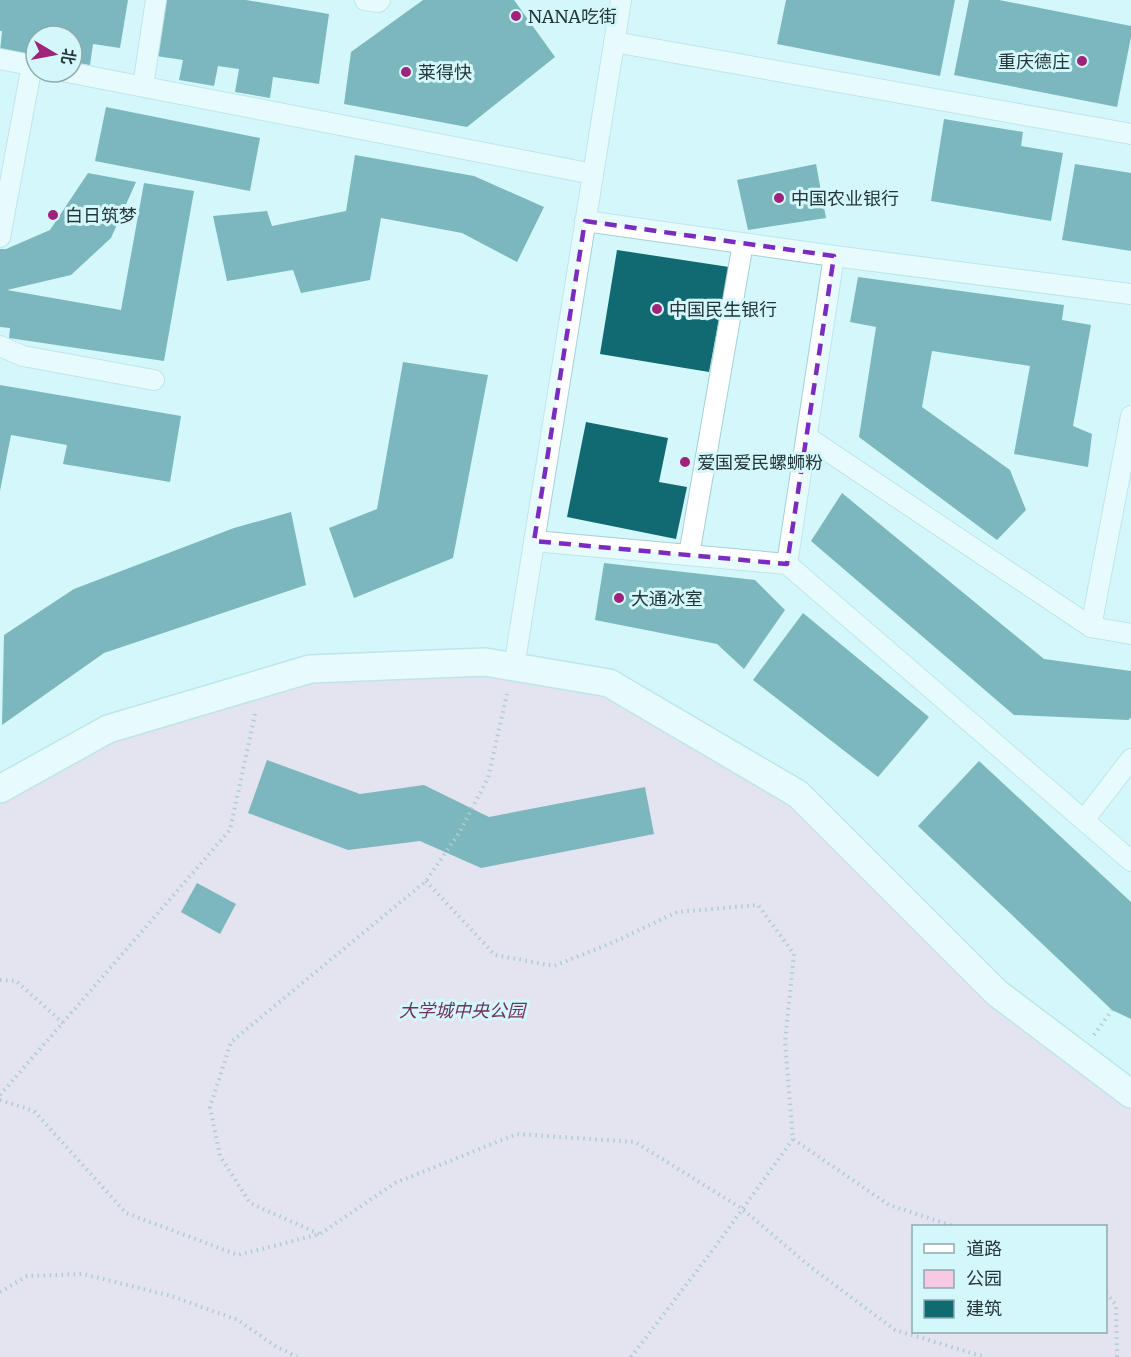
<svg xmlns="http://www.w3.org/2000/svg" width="1131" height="1357" font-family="Merriweather,'Noto Sans SC',serif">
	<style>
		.green { fill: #f8c9e3; fill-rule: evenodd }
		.building { fill: #116972 }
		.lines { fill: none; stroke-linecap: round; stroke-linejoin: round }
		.pedestrian-casing { stroke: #a4d0d5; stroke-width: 22 }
		.minor-casing { stroke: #a4d0d5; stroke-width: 30 }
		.path { stroke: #809a9d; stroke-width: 4; stroke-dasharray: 1.5 4.5; stroke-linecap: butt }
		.pedestrian { stroke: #fff; stroke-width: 20 }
		.minor { stroke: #fff; stroke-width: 27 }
		.marked { fill: none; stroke: #7b2cbf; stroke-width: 4.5; stroke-dasharray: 12 8; stroke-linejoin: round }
		.poi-dot { fill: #9f2378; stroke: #d4f7fc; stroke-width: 2 }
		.labels { text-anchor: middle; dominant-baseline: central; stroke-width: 6; stroke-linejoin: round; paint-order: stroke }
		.poi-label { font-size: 18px; fill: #253638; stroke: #d4f7fc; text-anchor: start }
		.park-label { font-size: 18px; font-style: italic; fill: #73315b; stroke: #d4f7fc }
	</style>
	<rect width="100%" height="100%" fill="#d4f7fc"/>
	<path class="green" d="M485,662l124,21 189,111 199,199 134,101v263h-1131v-568l108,-60 202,-60zM914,1226h192v106h-192z"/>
	<g class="building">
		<path d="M0,0h128l-8,48 -27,-4 -3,21 -18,-3v-26l-35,-1 -3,23 -34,-6 2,-21h-2z"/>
		<path d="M165,0h81l83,14 -10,70 -46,-7 -3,21 -35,-6 4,-23 -21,-3 -4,20 -35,-6 4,-20 -27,-4z"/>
		<path d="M423,0h91l41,57 -88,70 -123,-23 7,-52z"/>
		<path d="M786,0h169l-15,76 -163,-32z"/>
		<path d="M969,0h30l132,26v11l-14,70 -163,-32z"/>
		<path d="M106,107l154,31 -10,53 -155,-30z"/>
		<path d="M944,119l79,13 -2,14 42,7 -12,68 -120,-20z"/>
		<path d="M355,155l119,21 70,31 -27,55 -55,-29 -81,-15 -11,62 -69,13 -8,-23 -66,11 -14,-65 54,-5 5,15 74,-15z"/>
		<path d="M816,164l10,54 -78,12 -11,-50z"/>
		<path d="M1075,164l56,9v78l-69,-11z"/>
		<path d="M88,173l48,9 -25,56 -40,37 -64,15 114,20 23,-127 50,8 -30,170 -155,-23 1,-10 -10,-1v-78h6l44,-19z"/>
		<path d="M617,250l112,17 -20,105 -109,-18z"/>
		<path d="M858,277l206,28 -2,15 29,5 -18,101 19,8 -4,33 -74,-13 16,-88 -98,-15 -10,56 88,63 16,40 -29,30 -138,-103 17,-110 -26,-5z"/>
		<path d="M403,362l85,13 -35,183 -99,40 -25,-70 48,-19z"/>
		<path d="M0,385l181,31 -11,66 -107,-18 4,-19 -56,-10 -11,56z"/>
		<path d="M586,422l82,16 -9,44 28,5 -11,52 -109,-22z"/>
		<path d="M842,493l202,166 87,12v47l-3,2 -114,-5 -203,-174z"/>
		<path d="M291,512l15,73 -202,68 -102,72 2,-90 70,-46 160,-61z"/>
		<path d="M604,563l151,17 30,30 -41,59 -27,-25 -122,-24z"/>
		<path d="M803,613l126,104 -51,60 -125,-97z"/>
		<path d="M267,760l93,34 64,-9 65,32 156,-30 9,47 -173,34 -61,-27 -72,9 -100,-37z"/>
		<path d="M979,761l152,141v117l-19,-9 -194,-184z"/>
		<path d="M197,883l39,21 -16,30 -39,-22z"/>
	</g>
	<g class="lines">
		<defs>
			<g id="pedestrian">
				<path d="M365,0l13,2 2,-2"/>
				<path d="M614,42l517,92"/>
				<path d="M0,59l36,7"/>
				<path d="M67,72l526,102"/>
				<path d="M143,86l13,-86"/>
				<path d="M585,221l249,35"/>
				<path d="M0,237l32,-172"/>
				<path d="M0,346l23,10 131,24"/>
				<path d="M807,437l284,190 40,7"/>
				<path d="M534,541l253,23 344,297"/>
				<path d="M689,555l54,-312"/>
				<path d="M787,564l47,-308 297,38"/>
				<path d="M1091,627l40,-211"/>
				<path d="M514,667l107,-667"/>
				<path d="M1084,820l47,-61"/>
			</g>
			<path id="minor" d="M0,789l108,-60 202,-60 175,-7 124,21 189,111 199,199 134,101"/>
		</defs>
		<use href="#pedestrian" class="pedestrian-casing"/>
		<use href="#minor" class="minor-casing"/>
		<g class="path">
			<path d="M426,881l69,74 59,11 60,-24 63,-30 81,-7 36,49 -9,88 8,97 96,66 64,21"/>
			<path d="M0,980l16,1 47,42"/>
			<path d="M1094,1035l18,-25"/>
			<path d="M0,1095l230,-265 25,-116"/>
			<path d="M0,1100l34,11 92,102 112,42 82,-21 75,-51 122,-49 118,8 106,66 71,60 83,62 90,27"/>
			<path d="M319,1234l-69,-31 -30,-47 -10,-49 21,-65 195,-161 33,-48 29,-55 19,-84"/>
			<path d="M0,1292l27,-16 56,-2 88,22 67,24 37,26 22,11"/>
			<path d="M1106,1293l10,12 1,52"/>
			<path d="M631,1357l84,-110 78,-108"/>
		</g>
		<use href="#pedestrian" class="pedestrian"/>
		<use href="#minor" class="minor"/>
	</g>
	<path d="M0 0H1131V1357H0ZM585,221l249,35 -47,308 -253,-23z" fill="#d4f7fc" fill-opacity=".55" fill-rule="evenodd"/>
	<path class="marked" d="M585,221l249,35 -47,308 -253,-23z"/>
	<g class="poi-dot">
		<circle cx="516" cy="16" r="6"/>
		<circle cx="1082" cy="61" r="6"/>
		<circle cx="406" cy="72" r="6"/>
		<circle cx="779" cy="198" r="6"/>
		<circle cx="53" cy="215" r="6"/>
		<circle cx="657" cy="309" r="6"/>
		<circle cx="685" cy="462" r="6"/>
		<circle cx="619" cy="598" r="6"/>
	</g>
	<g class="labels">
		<g class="poi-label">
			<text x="528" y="16">NANA吃街</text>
			<text x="1070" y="61" text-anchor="end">重庆德庄</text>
			<text x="418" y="72">莱得快</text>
			<text x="791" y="198">中国农业银行</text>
			<text x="65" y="215">白日筑梦</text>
			<text x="669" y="309">中国民生银行</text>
			<text x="697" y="462">爱国爱民螺蛳粉</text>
			<text x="631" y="598">大通冰室</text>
		</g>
		<g class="park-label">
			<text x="462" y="1010">大学城中央公园</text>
		</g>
	</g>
	<rect x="912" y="1225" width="195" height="108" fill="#d4f7fc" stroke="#8eaaae" stroke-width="1.5"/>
	<rect x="924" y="1244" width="30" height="9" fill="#ffffff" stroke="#8eaaae" stroke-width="1.5"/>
	<text x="966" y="1255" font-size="18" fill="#253638">道路</text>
	<rect x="924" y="1270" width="30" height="18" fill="#f8c9e3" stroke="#8eaaae" stroke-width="1.5"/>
	<text x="966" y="1285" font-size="18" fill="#253638">公园</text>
	<rect x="924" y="1300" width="30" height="18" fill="#116972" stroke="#8eaaae" stroke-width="1.5"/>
	<text x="966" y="1315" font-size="18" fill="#253638">建筑</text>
	<g transform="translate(54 54) rotate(100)"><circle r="28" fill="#d4f7fc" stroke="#8eaaae" stroke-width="1.5"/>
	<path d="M0-4.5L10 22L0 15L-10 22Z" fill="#9f2378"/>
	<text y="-9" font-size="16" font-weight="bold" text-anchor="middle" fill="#253638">北</text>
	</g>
</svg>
